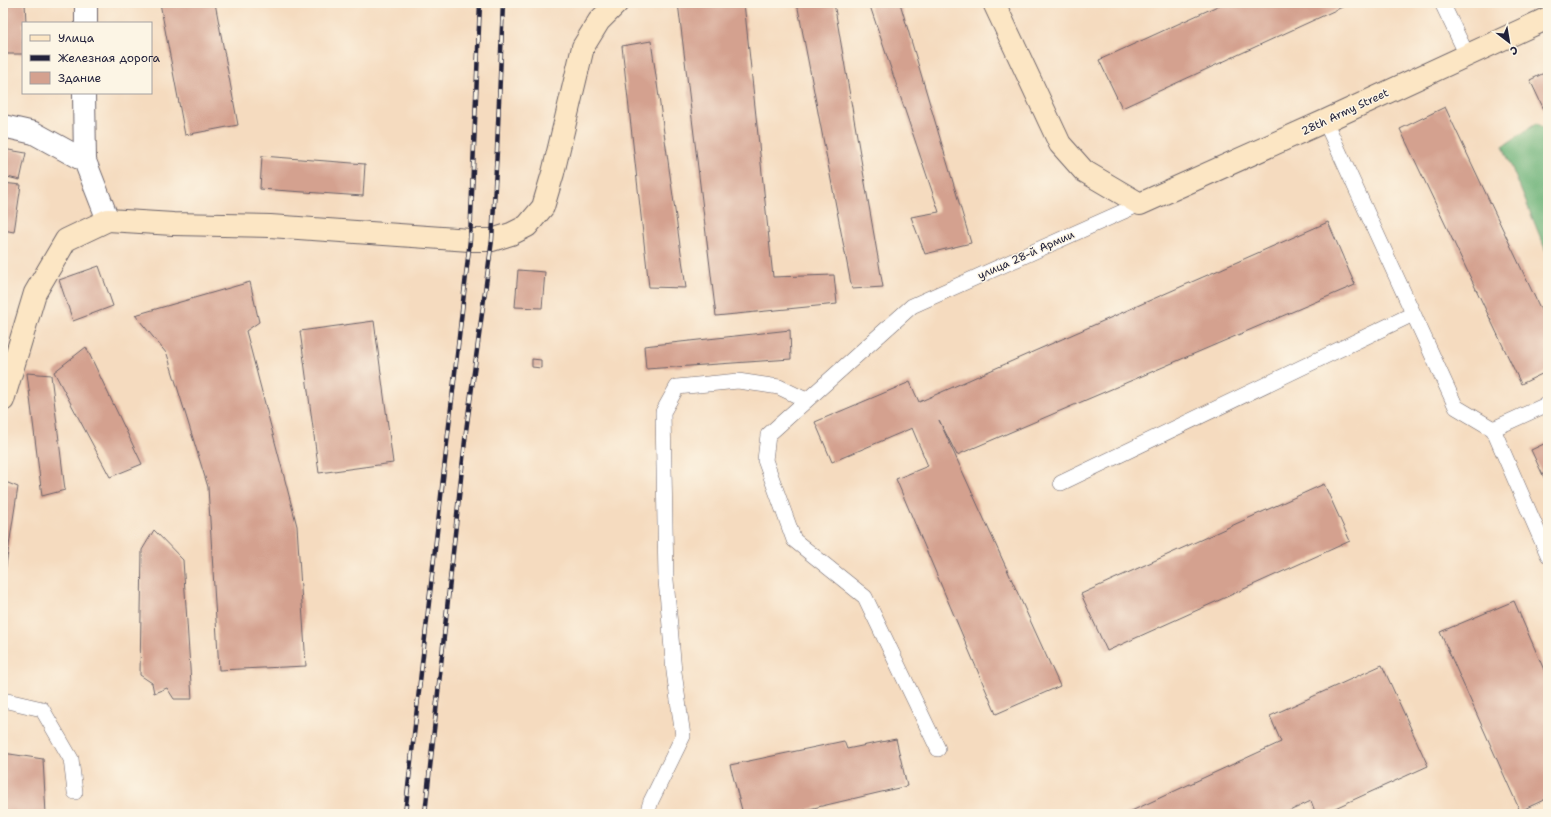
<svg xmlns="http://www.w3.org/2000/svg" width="1551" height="817" font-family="'Shantell Sans',sans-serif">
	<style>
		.forest { fill: #6eb47a; stroke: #486b5a }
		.building { fill: #d4a18f }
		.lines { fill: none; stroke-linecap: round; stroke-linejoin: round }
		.service-casing { stroke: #6c6369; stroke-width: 16 }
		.minor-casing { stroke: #6c6369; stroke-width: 24 }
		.secondary-casing { stroke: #6c6369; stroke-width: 24 }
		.service { stroke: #fff; stroke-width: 15 }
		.minor { stroke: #fff; stroke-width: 22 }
		.secondary { stroke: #fce6c4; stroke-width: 22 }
		.rail-casing { stroke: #22223b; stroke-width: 4.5 }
		.rail { stroke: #fcf5e5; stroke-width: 3; stroke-dasharray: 9; stroke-linecap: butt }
		.labels { text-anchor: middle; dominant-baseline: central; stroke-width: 3; stroke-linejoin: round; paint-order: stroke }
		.street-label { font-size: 11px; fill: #22223b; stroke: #fcf5e5 }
	</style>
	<rect width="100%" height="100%" fill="#fcf5e5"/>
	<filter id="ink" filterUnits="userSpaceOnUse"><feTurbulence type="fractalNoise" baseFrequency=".025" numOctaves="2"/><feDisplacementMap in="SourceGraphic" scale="8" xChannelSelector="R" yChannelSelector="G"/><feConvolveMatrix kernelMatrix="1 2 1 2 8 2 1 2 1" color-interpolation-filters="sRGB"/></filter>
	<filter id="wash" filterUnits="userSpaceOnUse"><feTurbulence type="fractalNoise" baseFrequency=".012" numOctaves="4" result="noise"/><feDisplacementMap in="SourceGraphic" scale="16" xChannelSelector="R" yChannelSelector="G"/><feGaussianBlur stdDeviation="0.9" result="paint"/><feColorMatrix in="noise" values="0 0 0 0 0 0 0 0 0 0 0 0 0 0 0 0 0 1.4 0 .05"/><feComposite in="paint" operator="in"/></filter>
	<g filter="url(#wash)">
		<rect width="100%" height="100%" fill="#f5dbbf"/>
		<path class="forest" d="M1537,123l11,9v124l-45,-110z"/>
		<g id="blocks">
			<g class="building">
				<path d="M3,3h22l1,20h-3v31h-20z"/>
				<path d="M160,3h55l23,122 -53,10z"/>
				<path d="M678,3h66l29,274 61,-2 3,29 -121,12z"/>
				<path d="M797,3h37l49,284 -31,2z"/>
				<path d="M869,3h31l71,240 -46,11 -14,-37 28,-5z"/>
				<path d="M1224,3h127l-229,105 -23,-48z"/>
				<path d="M651,41l35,247 -37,-1 -27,-241z"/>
				<path d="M1548,71v47l-18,-38z"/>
				<path d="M1445,107l103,218v46l-27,13 -121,-255z"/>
				<path d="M3,149l23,4 -6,27 -17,-4z"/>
				<path d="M262,156l103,8 -2,32 -103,-7z"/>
				<path d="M3,183l18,2 -7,47 -11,-2z"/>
				<path d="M1328,222l27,63 -398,170 -18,-35 121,266 -64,28 -100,-235 32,-13 -16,-38 -80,34 -17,-40 95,-40 9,20z"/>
				<path d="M99,266l14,40 -40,15 -14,-41z"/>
				<path d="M518,270l27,2 -3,36 -27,-1z"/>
				<path d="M250,282l9,40 -13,9 51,195 9,140 -87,4 -11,-183 -41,-133 -32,-39z"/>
				<path d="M374,321l19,142 -74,10 -19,-142z"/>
				<path d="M790,330l1,29 -145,10 -2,-23z"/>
				<path d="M86,347l56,117 -32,13 -56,-105z"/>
				<path d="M532,359l9,1v8l-9,-1z"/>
				<path d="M27,373l24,2 14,115 -23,6z"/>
				<path d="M1548,442v44l-17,-36z"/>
				<path d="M3,481l15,6 -14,91h-1z"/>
				<path d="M1324,484l26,57 -243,110 -26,-57z"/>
				<path d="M154,530l29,30 9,139h-18l-7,-11 -13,5 -2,-10 -12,-8 2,-125z"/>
				<path d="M1514,601l34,78v119l-28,13 -80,-179z"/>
				<path d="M1382,665l46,101 -106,48h-6l-5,-13 -28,13h-158l156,-72 -11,-26z"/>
				<path d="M896,739l11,47 -119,28h-45l-13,-49 114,-24 3,8z"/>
				<path d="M3,753l40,6 3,55h-43z"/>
				<path d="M173,812l13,1v1h-13z"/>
			</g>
		</g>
	</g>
	<g filter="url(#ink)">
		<use href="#blocks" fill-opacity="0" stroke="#6c6369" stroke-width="1"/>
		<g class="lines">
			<defs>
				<g id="service">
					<path d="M1442,3l25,52"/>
					<path d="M1325,121l131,286 37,22 55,126"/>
					<path d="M1493,429l55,-25"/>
					<path d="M1061,483l352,-169"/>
					<path d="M3,700l39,9 29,50 4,33"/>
					<path d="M938,749l-73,-152 -71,-57 -29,-80 3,-25 144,-129 228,-102"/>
					<path d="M647,814l4,-13 32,-65 -9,-64 -8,-92 -3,-168 14,-25 61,-6 41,6 27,13"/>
				</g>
				<g id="minor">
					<path d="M86,23v-20"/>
					<path d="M84,93l1,68"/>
					<path d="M3,126l31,7 51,28 23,59"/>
				</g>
				<g id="secondary">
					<path d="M994,3l66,141 24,27 56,33 185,-83 223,-103"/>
					<path d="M3,400l32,-107 31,-53 42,-20 65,4 97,2 200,14h22l19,-6 16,-8 16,-19 10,-34 30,-126 16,-26 18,-18"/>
				</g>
			</defs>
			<use href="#service" class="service-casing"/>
			<use href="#minor" class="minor-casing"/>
			<use href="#secondary" class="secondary-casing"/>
			<use href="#service" class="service"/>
			<use href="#minor" class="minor"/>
			<use href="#secondary" class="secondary"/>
			<defs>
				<g id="rail">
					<path d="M405,814l65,-574 10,-237"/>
					<path d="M425,814l41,-383 26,-191 5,-90 6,-147"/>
				</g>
			</defs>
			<use href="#rail" class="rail-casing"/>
			<use href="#rail" class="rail"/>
		</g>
	</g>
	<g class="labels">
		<g class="street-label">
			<text transform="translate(1345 112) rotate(-25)">28th Army Street</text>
			<text transform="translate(1026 255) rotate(-24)">улица 28-й Армии</text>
		</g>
	</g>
	<rect width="1551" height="817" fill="none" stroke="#fcf5e5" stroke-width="16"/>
	<rect x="22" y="22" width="130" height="72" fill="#fcf5e5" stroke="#a5a1a1"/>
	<rect x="30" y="35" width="20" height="6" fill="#fce6c4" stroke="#a5a1a1"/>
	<text x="58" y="42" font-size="12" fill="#22223b">Улица</text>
	<rect x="30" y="55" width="20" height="6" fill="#22223b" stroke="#a5a1a1"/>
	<text x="58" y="62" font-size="12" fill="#22223b">Железная дорога</text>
	<rect x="30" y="72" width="20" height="12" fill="#d4a18f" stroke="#a5a1a1"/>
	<text x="58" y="82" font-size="12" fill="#22223b">Здание</text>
	<g transform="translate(1509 42) rotate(149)" stroke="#fcf5e5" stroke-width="3" paint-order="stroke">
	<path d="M0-3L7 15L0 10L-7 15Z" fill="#22223b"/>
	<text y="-6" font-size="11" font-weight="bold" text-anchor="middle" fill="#22223b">С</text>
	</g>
</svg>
